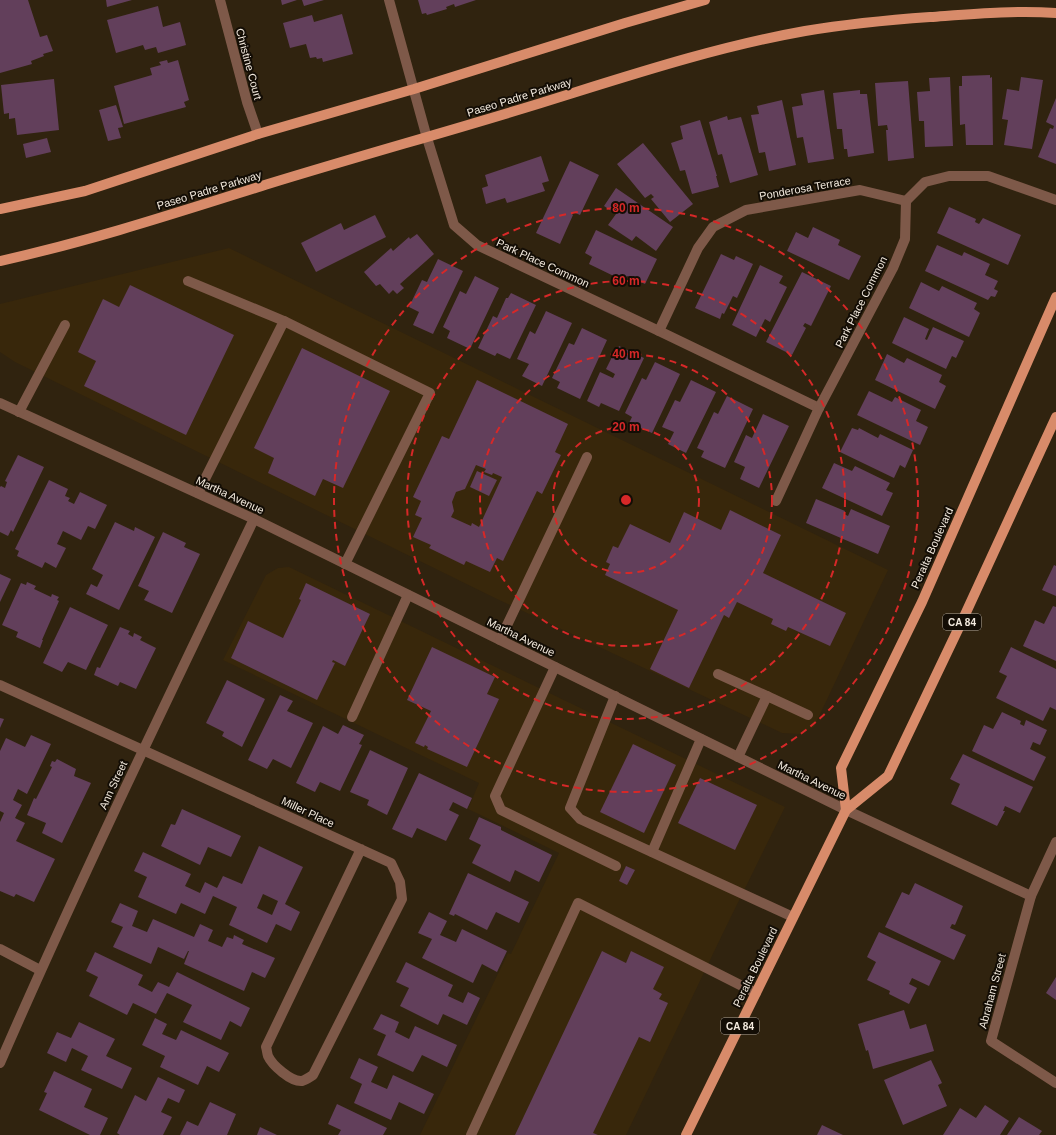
<svg xmlns="http://www.w3.org/2000/svg" width="1056" height="1135" font-family="Helvetica,sans-serif">
	<style>
		.built { fill: #38270b }
		.building { fill: #623f5b; fill-rule: evenodd }
		.lines { fill: none; stroke-linecap: round; stroke-linejoin: round }
		.minor { stroke: #7e5949; stroke-width: 10 }
		.major { stroke: #d88b6a; stroke-width: 10 }
		.ring { fill: none; stroke: #d62828; stroke-width: 2; stroke-dasharray: 7 5 }
		.labels { text-anchor: middle; dominant-baseline: central; stroke-width: 4; stroke-linejoin: round; paint-order: stroke }
		.shield { fill: #130d05; stroke: #b0a89d; stroke-width: 1 }
		.shield-label { font-size: 10px; font-weight: bold; fill: #f3eade }
		.street-label { font-size: 11px; fill: #f3eade; stroke: #130d05 }
		.centre { fill: #d62828; stroke: #130d05; stroke-width: 2 }
		.ring-label { font-size: 12px; text-anchor: middle; font-weight: bold; fill: #d62828; stroke: #130d05; stroke-width: 4; stroke-linejoin: round; paint-order: stroke }
	</style>
	<rect width="100%" height="100%" fill="#30230f"/>
	<g class="built">
		<path d="M229,248l659,322 -74,157 -15,7 -17,-1 -287,-135 -480,-236 -15,-10v-48z"/>
		<path d="M289,567l496,240 -62,126 -97,202h-206l88,-182 3,1 48,-101 -91,-44 11,-26 -256,-123 43,-85 12,-7z"/>
	</g>
	<g class="building">
		<path d="M0,0h28l12,37 7,-2 6,16 -10,3 1,2 -13,5 1,3 -32,9z"/>
		<path d="M106,0h26l-25,7z"/>
		<path d="M281,0h16l-15,5z"/>
		<path d="M302,0h22l-20,6z"/>
		<path d="M418,0h58l-21,7 -1,-3 -8,3 1,2 -20,6 -1,-2 -4,1z"/>
		<path d="M158,6l5,21 17,-5 6,23 -28,8 -2,-6 -11,3 -2,-5 -27,8 -9,-33z"/>
		<path d="M342,14l11,40 -30,8 -1,-4 -5,1 -1,-2 -6,1 -4,-14 -16,4 -7,-25 29,-8 2,7z"/>
		<path d="M167,60l1,3 10,-3 11,40 -5,2 2,5 -62,17 -10,-38 38,-11 -2,-7 11,-3 -2,-3z"/>
		<path d="M990,75v3l2,-1 1,68h-27l-1,-21 -5,1 -1,-39h3v-10z"/>
		<path d="M950,77l3,69 -28,1 -1,-26h-5l-2,-29 13,-1 -1,-13z"/>
		<path d="M1021,77l22,3 -11,69 -28,-4 4,-25 -6,-1 5,-30 12,2z"/>
		<path d="M54,79l5,51 -42,5 -2,-17 -6,1v-6l-5,1 -3,-29z"/>
		<path d="M908,81l6,77 -26,3 -2,-31h2l-1,-5 -9,1 -3,-43z"/>
		<path d="M824,90l10,69 -26,4 -5,-26 -6,1 -5,-31 11,-2 -2,-11z"/>
		<path d="M860,90v4h7l7,59 -26,4 -1,-8h-3l-2,-20h-5l-4,-36z"/>
		<path d="M1056,98v66l-18,-7 12,-29 3,1 1,-3 -8,-4z"/>
		<path d="M782,100l14,65 -27,6 -4,-19 -6,1 -8,-38 8,-1 -2,-8z"/>
		<path d="M116,105l7,22 -5,1 3,10 -13,3 -9,-31z"/>
		<path d="M727,116l1,4 13,-3 17,58 -28,8 -8,-29 -4,1 -9,-33z"/>
		<path d="M700,120l17,56h-1l3,11 -27,7 -7,-24 -5,1 -9,-28 12,-4 -3,-13z"/>
		<path d="M47,138l4,14 -25,6 -3,-14z"/>
		<path d="M643,143l50,61 -23,18 -19,-23 3,-2 -3,-3 -6,4 -28,-34z"/>
		<path d="M541,156l8,25 -7,2 3,8 -38,12 -2,-5 -19,6 -4,-16 6,-2 -3,-11z"/>
		<path d="M570,161l29,14 -19,40 -7,-3 -1,2 1,1 -13,29 -24,-11z"/>
		<path d="M616,188l57,39 -17,24 -20,-15 -4,5 -24,-16 8,-11 -12,-8z"/>
		<path d="M949,207l27,12 -1,3 4,2 4,-6 38,17 -13,30 -71,-32z"/>
		<path d="M375,215l11,22 -70,35 -15,-29 40,-20 3,7z"/>
		<path d="M813,227l27,13 -2,5 23,11 -12,24 -62,-29 9,-19 12,6z"/>
		<path d="M596,230l61,29 -12,25 -18,-8 -3,5 -35,-17 3,-7 -7,-4z"/>
		<path d="M417,234l17,20 -34,30 4,4 -7,6 -4,-4 -4,4 -9,-10 -4,2 -12,-14 27,-24 2,3 16,-14 1,2z"/>
		<path d="M937,245l25,11 2,-4 26,12 -5,11 13,6 -4,8 4,2 -3,6 -4,-1 -3,4 -63,-29z"/>
		<path d="M721,254l13,6 2,-4 17,8 -16,34 -4,-2 -9,18 -2,-1 -2,6 -25,-11z"/>
		<path d="M438,259l25,12 -30,63 -20,-9 6,-13 -10,-5 13,-27 5,2z"/>
		<path d="M760,265l23,11 -4,7 8,4 -17,35 -5,-3 -9,18 -24,-12z"/>
		<path d="M802,272l29,14 -20,40 -6,-3 -2,3 3,2 -14,27 -26,-13z"/>
		<path d="M475,276l24,12 -29,61 -23,-11 3,-7 -7,-4 17,-36 6,3z"/>
		<path d="M921,282l18,9 3,-5 35,17 -3,6 6,4 -11,24 -60,-29z"/>
		<path d="M130,285l104,50 -48,100 -102,-49 12,-25 -18,-9 25,-53 16,8z"/>
		<path d="M511,293l25,12 -26,54 -13,-6 -2,3 -17,-8 15,-32 4,2 9,-20h2z"/>
		<path d="M546,311l26,12 -30,63 -20,-10 7,-12 -12,-5 13,-28 5,3z"/>
		<path d="M904,317l25,12 -4,10 2,1 6,-13 31,14 -8,17 -4,-2 -6,13 -54,-26z"/>
		<path d="M582,328l25,12 -27,59 -23,-11 3,-6 -8,-4 17,-35 5,2z"/>
		<path d="M619,346l25,12 -25,53 -18,-8 -2,4 -12,-6 13,-29 13,6 2,-4 -9,-5 9,-18 2,1z"/>
		<path d="M302,348l88,43 -47,97 -20,-9 -8,17 -47,-23 6,-15 -20,-10z"/>
		<path d="M887,354l17,9 3,-5 35,17 -3,7 7,4 -11,23 -60,-29z"/>
		<path d="M655,362l25,12 -28,59 -23,-10 3,-6 -7,-4 17,-35 4,2z"/>
		<path d="M477,380l91,44 -13,28 6,3 -19,39 -5,-3 -34,70 -6,-3 -7,14 -24,-11 -2,4 -35,-17 2,-3 -18,-8 9,-19 -7,-3 6,-14 -8,-4 29,-61 7,3zM476,465l10,4 -2,3 8,3 1,-2 9,4 -23,50 -7,-4 -1,3 -20,-9 3,-6 -2,-9 4,-10 9,-3z"/>
		<path d="M691,380l25,12 -30,61 -18,-9 6,-12 -12,-5 13,-27 5,2z"/>
		<path d="M869,391l23,11 3,-5 26,13 -5,11 12,6 -8,18 -63,-30z"/>
		<path d="M727,396l26,13 -28,59 -24,-11 3,-6 -7,-3 17,-36 4,2z"/>
		<path d="M763,414l26,12 -30,62 -19,-9 5,-12 -11,-5 12,-27 6,3z"/>
		<path d="M852,428l6,2 1,-2 19,10 2,-4 33,16 -8,18 -5,-3 -6,13 -54,-26z"/>
		<path d="M18,455l26,12 -31,65 -2,-2 -3,6 -8,-4v-45l1,-1 4,2 2,-6 -2,-1z"/>
		<path d="M834,463l18,8 3,-5 35,17 -4,7 7,3 -11,23 -60,-28z"/>
		<path d="M477,471l20,9 -8,16 -19,-9z"/>
		<path d="M49,480l19,9 -3,7 5,2 -2,3 6,3 6,-12 27,13 -12,24 -7,-3 -7,14 -18,-9 -6,13 9,4 -10,20 -11,-6 -3,6 -25,-12 2,-5 -4,-2z"/>
		<path d="M816,499l29,12 -1,3 4,2 3,-7 39,17 -12,28 -72,-31z"/>
		<path d="M730,510l51,25 -18,38 83,40 -16,33 -42,-19 -2,4 -15,-7 2,-5 -36,-17 -8,16 -5,-3 -35,73 -39,-19 28,-59 -73,-35 5,-11 -4,-2 7,-16 5,2 12,-24 40,19 14,-31 37,18z"/>
		<path d="M115,522l19,9 1,-4 20,10 -36,73 -33,-16 5,-10 6,3 6,-12 -11,-6z"/>
		<path d="M163,532l23,11 -2,4 16,7 -28,59 -28,-13 5,-9 -11,-5z"/>
		<path d="M1054,565l2,1v30l-14,-6z"/>
		<path d="M0,574l11,5 -11,23z"/>
		<path d="M27,582l9,4 -2,3 17,8 1,-3 7,3 -2,3 2,1 -17,39h1l-3,8 -24,-11 2,-5 -16,-7 19,-42 5,2z"/>
		<path d="M306,583l64,31 -25,52 -12,-6 -1,2 3,1 -18,37 -86,-42 17,-37 35,17 18,-38 -2,-1z"/>
		<path d="M1053,606l3,1v54l-33,-15 12,-26 9,4z"/>
		<path d="M70,607l38,18 -22,45 -18,-8 -6,10 -19,-9z"/>
		<path d="M120,627l10,4 -2,3 5,3 1,-4 8,4 -2,3 16,8 -20,41 -16,-7 -2,4 -24,-11 3,-8 3,1z"/>
		<path d="M432,647l63,30 -8,17 12,5 -32,68 -40,-18 1,-2 -3,-2 -1,2 -9,-4 16,-32 -24,-11z"/>
		<path d="M1011,647l45,22v41l-6,-3 -7,14 -47,-23 11,-22 -8,-4z"/>
		<path d="M227,680l38,19 -23,48 -20,-11 2,-4 -18,-9z"/>
		<path d="M280,695l13,6 -6,10 26,12 -22,45 -18,-9 -6,10 -19,-9z"/>
		<path d="M1002,712l19,9 -1,3 4,2 2,-6 21,10 -7,15 -7,-3 -3,7 16,8 -12,24 -62,-30 12,-26 9,4z"/>
		<path d="M0,718l4,1 -4,9z"/>
		<path d="M343,725l21,10 -5,9 3,1 -22,46 -20,-9 -5,10 -19,-9 27,-57 15,8z"/>
		<path d="M31,735l20,9 -24,50 -9,-5 -5,11 9,5 -7,13 10,5 -9,18 39,18 -21,43 -18,-8 -2,3 -14,-6v-69l4,-9 -4,-2v-60l6,-13 19,9z"/>
		<path d="M633,744l43,21 -32,68 -44,-21z"/>
		<path d="M370,750l38,18 -21,47 -20,-10 2,-5 -19,-8z"/>
		<path d="M963,754l70,33 -13,26 -15,-7 -2,5h2l-8,15 -46,-22 9,-20 -10,-5z"/>
		<path d="M57,759l19,10 -2,7 17,7 -29,60 -20,-10 4,-10 -19,-8 7,-17 2,1 16,-32 -2,-1 2,-5 3,1z"/>
		<path d="M419,773l53,25 -5,11 -14,-7 -4,8 10,5 -13,26 -29,-13 -5,10 -20,-9z"/>
		<path d="M700,778l57,27 -22,45 -57,-27z"/>
		<path d="M182,809l59,27 -10,21 -23,-10 -8,18 -39,-19 10,-22 4,1z"/>
		<path d="M479,817l22,10v3l51,25 -13,27 -24,-12 -5,12 -38,-19 9,-18 -12,-6z"/>
		<path d="M259,846l44,21 -18,37 15,8 -9,19 -15,-7 -9,19 -38,-18 8,-18 -24,-11 -8,18 -24,-11 -5,11 -38,-17 9,-20 -13,-6 9,-19 48,22 -6,12 15,7 5,-11 12,6 6,-12 19,8zM263,894l15,7 -6,14 -15,-7z"/>
		<path d="M626,866l9,4 -8,15 -8,-4z"/>
		<path d="M468,873l61,29 -10,21 -23,-11 -9,18 -32,-16 -1,2 -5,-2z"/>
		<path d="M915,883l48,23 -8,19 -3,-1 -2,4 16,7 -12,25 -69,-33 17,-35 7,3z"/>
		<path d="M120,903l18,8 -6,15 15,6 6,-13 41,18 6,-13 13,6 -5,11 14,6 5,-10 6,2 1,-4 10,5 -2,4 33,14 -10,20 -13,-6 -8,19 -60,-27 5,-13h-1l-4,8 -26,-12 -7,17 -38,-17 10,-20 -12,-5z"/>
		<path d="M429,912l18,9 -7,14 16,7 6,-13 45,22 -10,21 -15,-8 -9,19 -51,-25 10,-19 -14,-6z"/>
		<path d="M879,932l62,29 -12,25 -17,-8 -3,6 8,4 -8,16 -20,-10 1,-3 -23,-11 9,-18 -9,-5z"/>
		<path d="M602,951l24,12 5,-12 33,16 -11,22 9,5 -3,5 9,4 -18,39 -11,-5 -46,96 5,2h-83z"/>
		<path d="M95,952l48,23 -5,10 14,7 6,-10 11,5 8,-15 73,36 -9,19 -11,-6 -9,19 -38,-18 9,-17 -25,-12 -11,21 -23,-11 -6,12 -38,-19 9,-19 -12,-6z"/>
		<path d="M406,962l47,23 -5,11 15,7 5,-11 12,6 -13,27 -24,-11 -5,11 -38,-19 9,-18 -13,-6z"/>
		<path d="M1056,977v23l-10,-7z"/>
		<path d="M904,1010l6,19 16,-5 8,27 -61,18 -5,-19 -2,1 -8,-27z"/>
		<path d="M381,1014l18,8 -4,10 14,7 6,-13 42,19 -10,22 -25,-12 -9,17 -36,-17 9,-20 -13,-6z"/>
		<path d="M155,1018l12,6 -5,10 14,6 5,-10 48,23 -10,19 -12,-6 -9,19 -38,-18 5,-11 -23,-11z"/>
		<path d="M79,1022l36,17 -9,17 26,12 -10,21 -41,-19 7,-14 -16,-8 -6,14 -19,-9 10,-21 14,6z"/>
		<path d="M359,1058l19,9 -7,15 16,7 6,-14 41,19 -10,20 -25,-12 -8,18 -37,-17 8,-19 -12,-6z"/>
		<path d="M931,1060l11,23 -4,2 9,21 -44,19 -19,-45z"/>
		<path d="M54,1071l38,18 -8,18 24,11 -8,17h-10l-51,-25 8,-17 -3,-1z"/>
		<path d="M158,1077l27,13 -6,13 -11,-5 -7,14 11,5 -9,18h-43l-3,-2 18,-38 11,6z"/>
		<path d="M210,1102l26,12 -9,21h-47l7,-14 11,5z"/>
		<path d="M337,1104l50,24 -4,7h-45l3,-5 -13,-6z"/>
		<path d="M985,1105l24,16 -9,14h-57l17,-27 16,10z"/>
		<path d="M1019,1117l23,14 -3,4h-32z"/>
		<path d="M822,1125l21,10h-26z"/>
		<path d="M260,1127l17,8h-20z"/>
	</g>
	<g class="lines">
		<g class="minor">
			<path d="M220,0l27,102 11,32"/>
			<path d="M389,0l38,138 27,87 23,20 182,86 160,77"/>
			<path d="M906,201l19,-19 24,-6h39l68,24"/>
			<path d="M188,281l96,40"/>
			<path d="M659,331l39,-83 15,-21 33,-17 114,-20 46,11"/>
			<path d="M0,403l254,116 592,291 185,86"/>
			<path d="M19,412l46,-87"/>
			<path d="M198,493l86,-172 146,72 -85,171"/>
			<path d="M776,501l43,-93 74,-140 12,-29 1,-38"/>
			<path d="M500,640l87,-183"/>
			<path d="M555,667l-60,129 6,14 115,56"/>
			<path d="M718,674l49,22"/>
			<path d="M0,685l391,178 9,19 2,17 -89,176c-3,2 -8,5 -11,6 -11,1 -30,-16 -34,-25 -1,-3 -1,-6 -2,-9l95,-198"/>
			<path d="M615,696l-45,112 10,11 213,98"/>
			<path d="M352,717l56,-122"/>
			<path d="M738,757l29,-61 41,19"/>
			<path d="M1056,842l-25,54 -40,145 65,42"/>
			<path d="M652,852l49,-113"/>
			<path d="M0,949l40,21"/>
			<path d="M0,1063c80,-184 167,-363 254,-544"/>
			<path d="M471,1135l107,-232 178,90"/>
		</g>
		<g class="major">
			<path d="M0,209l85,-18 173,-57 156,-45 211,-66 80,-23"/>
			<path d="M0,261c91,-20 179,-49 268,-77 91,-28 182,-53 273,-81 87,-27 174,-56 264,-72 42,-7 83,-11 125,-14 42,-3 85,-7 126,-4"/>
			<path d="M846,810l-5,-42 81,-166 134,-305"/>
			<path d="M686,1135l160,-325 42,-34 75,-157 93,-202"/>
		</g>
	</g>
	<g class="ring">
		<circle cx="626" cy="500" r="73"/>
		<circle cx="626" cy="500" r="146"/>
		<circle cx="626" cy="500" r="219"/>
		<circle cx="626" cy="500" r="292"/>
	</g>
	<g class="labels">
		<g class="shield">
			<rect x="943" y="614" width="38" height="16" rx="3"/>
			<rect x="721" y="1018" width="38" height="16" rx="3"/>
		</g>
		<g class="shield-label">
			<text x="962" y="622">CA 84</text>
			<text x="740" y="1026">CA 84</text>
		</g>
		<g class="street-label">
			<text transform="translate(249 64) rotate(75)">Christine Court</text>
			<text transform="translate(519 97) rotate(-17)">Paseo Padre Parkway</text>
			<text transform="translate(805 188) rotate(-10)">Ponderosa Terrace</text>
			<text transform="translate(209 190) rotate(-17)">Paseo Padre Parkway</text>
			<text transform="translate(543 263) rotate(25)">Park Place Common</text>
			<text transform="translate(861 302) rotate(-63)">Park Place Common</text>
			<text transform="translate(230 495) rotate(25)">Martha Avenue</text>
			<text transform="translate(932 548) rotate(-66)">Peralta Boulevard</text>
			<text transform="translate(521 637) rotate(26)">Martha Avenue</text>
			<text transform="translate(812 780) rotate(26)">Martha Avenue</text>
			<text transform="translate(113 785) rotate(-65)">Ann Street</text>
			<text transform="translate(308 812) rotate(25)">Miller Place</text>
			<text transform="translate(755 967) rotate(-64)">Peralta Boulevard</text>
			<text transform="translate(992 991) rotate(-75)">Abraham Street</text>
		</g>
	</g>
	<circle cx="626" cy="500" r="6" class="centre"/>
	<g class="ring-label">
		<text x="626" y="212">80 m</text>
		<text x="626" y="285">60 m</text>
		<text x="626" y="358">40 m</text>
		<text x="626" y="431">20 m</text>
	</g>
</svg>
